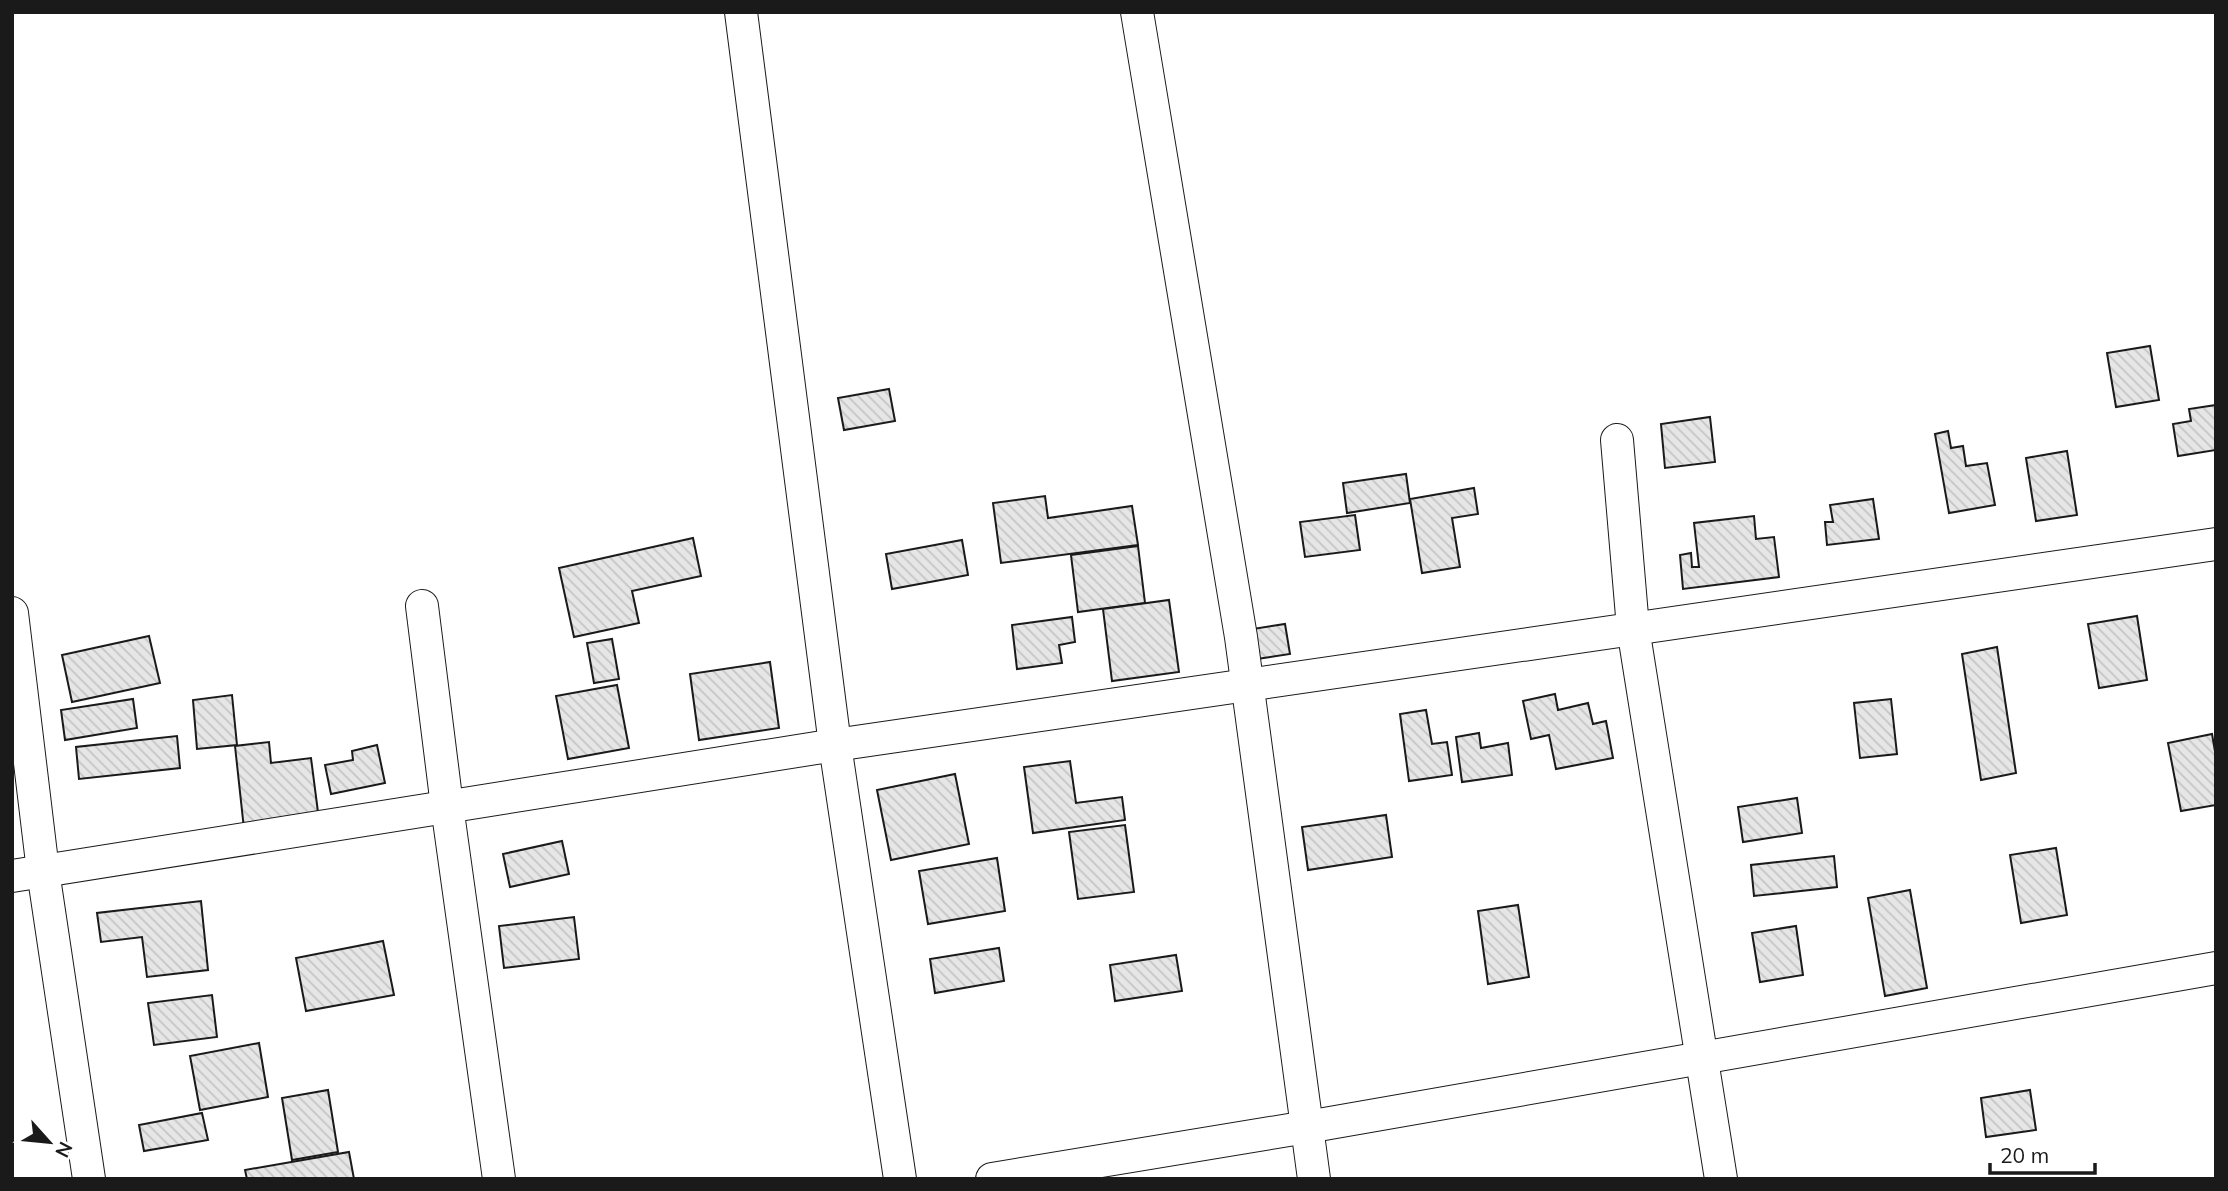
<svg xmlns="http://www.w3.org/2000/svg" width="2228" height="1191" font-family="Mulish,sans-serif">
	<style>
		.building { fill: url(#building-back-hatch); stroke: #1a1a1a; stroke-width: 2 }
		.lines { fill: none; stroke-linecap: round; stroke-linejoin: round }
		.street-casing { stroke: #1a1a1a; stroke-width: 34 }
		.street { stroke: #fff; stroke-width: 32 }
	</style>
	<defs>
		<pattern id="building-back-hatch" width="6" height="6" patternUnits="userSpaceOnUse" patternTransform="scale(1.75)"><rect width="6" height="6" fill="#e6e6e6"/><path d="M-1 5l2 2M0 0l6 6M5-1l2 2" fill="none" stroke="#c5c5c5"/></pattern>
	</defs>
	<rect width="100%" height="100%" fill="#fff"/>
	<g class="building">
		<path d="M2150,346l9,54 -43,7 -9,-54z"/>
		<path d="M889,389l6,32 -51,9 -6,-32z"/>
		<path d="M2216,405v45l-38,6 -5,-32 18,-3 -2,-12z"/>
		<path d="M1710,417l5,45 -50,6 -4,-44z"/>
		<path d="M1948,431l3,17 12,-2 3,20 21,-3 8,42 -46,8 -14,-79z"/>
		<path d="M2067,451l10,64 -41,6 -10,-63z"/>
		<path d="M1406,474l4,29 -63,10 -4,-30z"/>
		<path d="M1474,488l4,26 -26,4 8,49 -38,6 -12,-74z"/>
		<path d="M1045,496l3,22 84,-12 6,39 -137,18 -8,-60z"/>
		<path d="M1873,499l6,40 -52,6 -2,-23h8l-3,-17z"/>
		<path d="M1355,515l5,35 -55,7 -5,-35z"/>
		<path d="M1754,516l2,23 18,-2 5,40 -96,12 -3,-34 11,-2 1,14h7l-5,-44z"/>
		<path d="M693,538l8,38 -69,15 7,32 -65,14 -15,-69z"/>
		<path d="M962,540l6,35 -76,14 -6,-35z"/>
		<path d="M1138,546l7,57 -67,9 -7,-57z"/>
		<path d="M1169,600l10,72 -67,9 -9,-72z"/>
		<path d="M2137,616l10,64 -48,8 -11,-64z"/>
		<path d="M1072,617l3,25 -16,3 3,18 -45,6 -5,-44z"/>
		<path d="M1285,624l5,30 -40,6 -4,-30z"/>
		<path d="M149,636l11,47 -88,19 -10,-47z"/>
		<path d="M612,639l7,40 -25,4 -7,-40z"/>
		<path d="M1997,647l19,126 -35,7 -19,-126z"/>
		<path d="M770,662l9,66 -80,12 -9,-66z"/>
		<path d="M617,685l12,63 -61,11 -12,-63z"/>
		<path d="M1555,694l3,16 30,-7 5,21 13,-3 7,37 -57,11 -7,-34 -18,4 -8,-38z"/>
		<path d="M232,695l5,50 -40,4 -4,-49z"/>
		<path d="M133,699l4,29 -72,12 -4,-30z"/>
		<path d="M1891,699l6,55 -37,4 -6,-55z"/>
		<path d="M1426,710l6,34 15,-2 5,33 -43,6 -9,-67z"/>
		<path d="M1479,733l2,15 27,-5 4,32 -50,7 -6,-45z"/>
		<path d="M2212,734l4,23v48l-35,6 -13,-68z"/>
		<path d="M177,736l3,32 -101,11 -3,-32z"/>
		<path d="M269,742l2,21 40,-5 8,62 -75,9 -9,-83z"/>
		<path d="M377,745l8,38 -54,11 -6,-29 28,-5 -1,-9z"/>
		<path d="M1070,761l6,42 46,-6 3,23 -92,13 -9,-66z"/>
		<path d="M955,774l14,70 -78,16 -14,-70z"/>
		<path d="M1797,798l5,35 -59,9 -5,-35z"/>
		<path d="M1386,815l6,42 -84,13 -6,-43z"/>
		<path d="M1125,825l9,67 -56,7 -9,-67z"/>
		<path d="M562,841l7,33 -59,13 -7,-33z"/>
		<path d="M2056,848l11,67 -46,8 -11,-68z"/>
		<path d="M1834,856l3,31 -83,9 -3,-31z"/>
		<path d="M997,858l8,53 -77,13 -9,-53z"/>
		<path d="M1910,890l17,98 -42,8 -17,-98z"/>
		<path d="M201,901l7,69 -61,7 -5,-40 -41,5 -4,-29z"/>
		<path d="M1518,905l11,72 -41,7 -10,-73z"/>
		<path d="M574,917l5,42 -75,9 -5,-42z"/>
		<path d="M1796,926l7,49 -43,7 -8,-49z"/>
		<path d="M383,941l11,54 -88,16 -10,-53z"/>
		<path d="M999,948l5,33 -69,12 -5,-34z"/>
		<path d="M1176,955l6,36 -67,10 -5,-36z"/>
		<path d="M212,995l5,42 -63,8 -6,-42z"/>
		<path d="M259,1043l9,54 -68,13 -10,-54z"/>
		<path d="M328,1090l10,62 -46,8 -10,-62z"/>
		<path d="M2030,1090l6,40 -50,7 -5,-39z"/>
		<path d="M202,1113l6,27 -64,11 -5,-26z"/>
		<path d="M349,1152l5,27h-107l-2,-9z"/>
	</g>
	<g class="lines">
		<defs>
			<g id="street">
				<path d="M741,12l94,733 65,434"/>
				<path d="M1137,12l104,625 73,542"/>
				<path d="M1617,440l16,188 88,551"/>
				<path d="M422,606l25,200 52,373"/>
				<path d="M12,613l31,258 46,308"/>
				<path d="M12,876l823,-131 1381,-201"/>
				<path d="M992,1179l315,-52 909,-159"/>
			</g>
		</defs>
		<use href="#street" class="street-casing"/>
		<use href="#street" class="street"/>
	</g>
	<rect width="2228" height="1191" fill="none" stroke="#1a1a1a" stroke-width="28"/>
	<g transform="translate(49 1142) rotate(117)" stroke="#ffffff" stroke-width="5" paint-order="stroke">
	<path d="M0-5L12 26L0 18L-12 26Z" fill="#1a1a1a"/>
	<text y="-10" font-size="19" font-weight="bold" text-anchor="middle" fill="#1a1a1a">N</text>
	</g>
	<path d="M1990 1163v10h105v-10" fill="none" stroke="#1a1a1a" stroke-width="3.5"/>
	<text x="2000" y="1163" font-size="21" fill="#1a1a1a" stroke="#ffffff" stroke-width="5" paint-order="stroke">20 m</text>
</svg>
